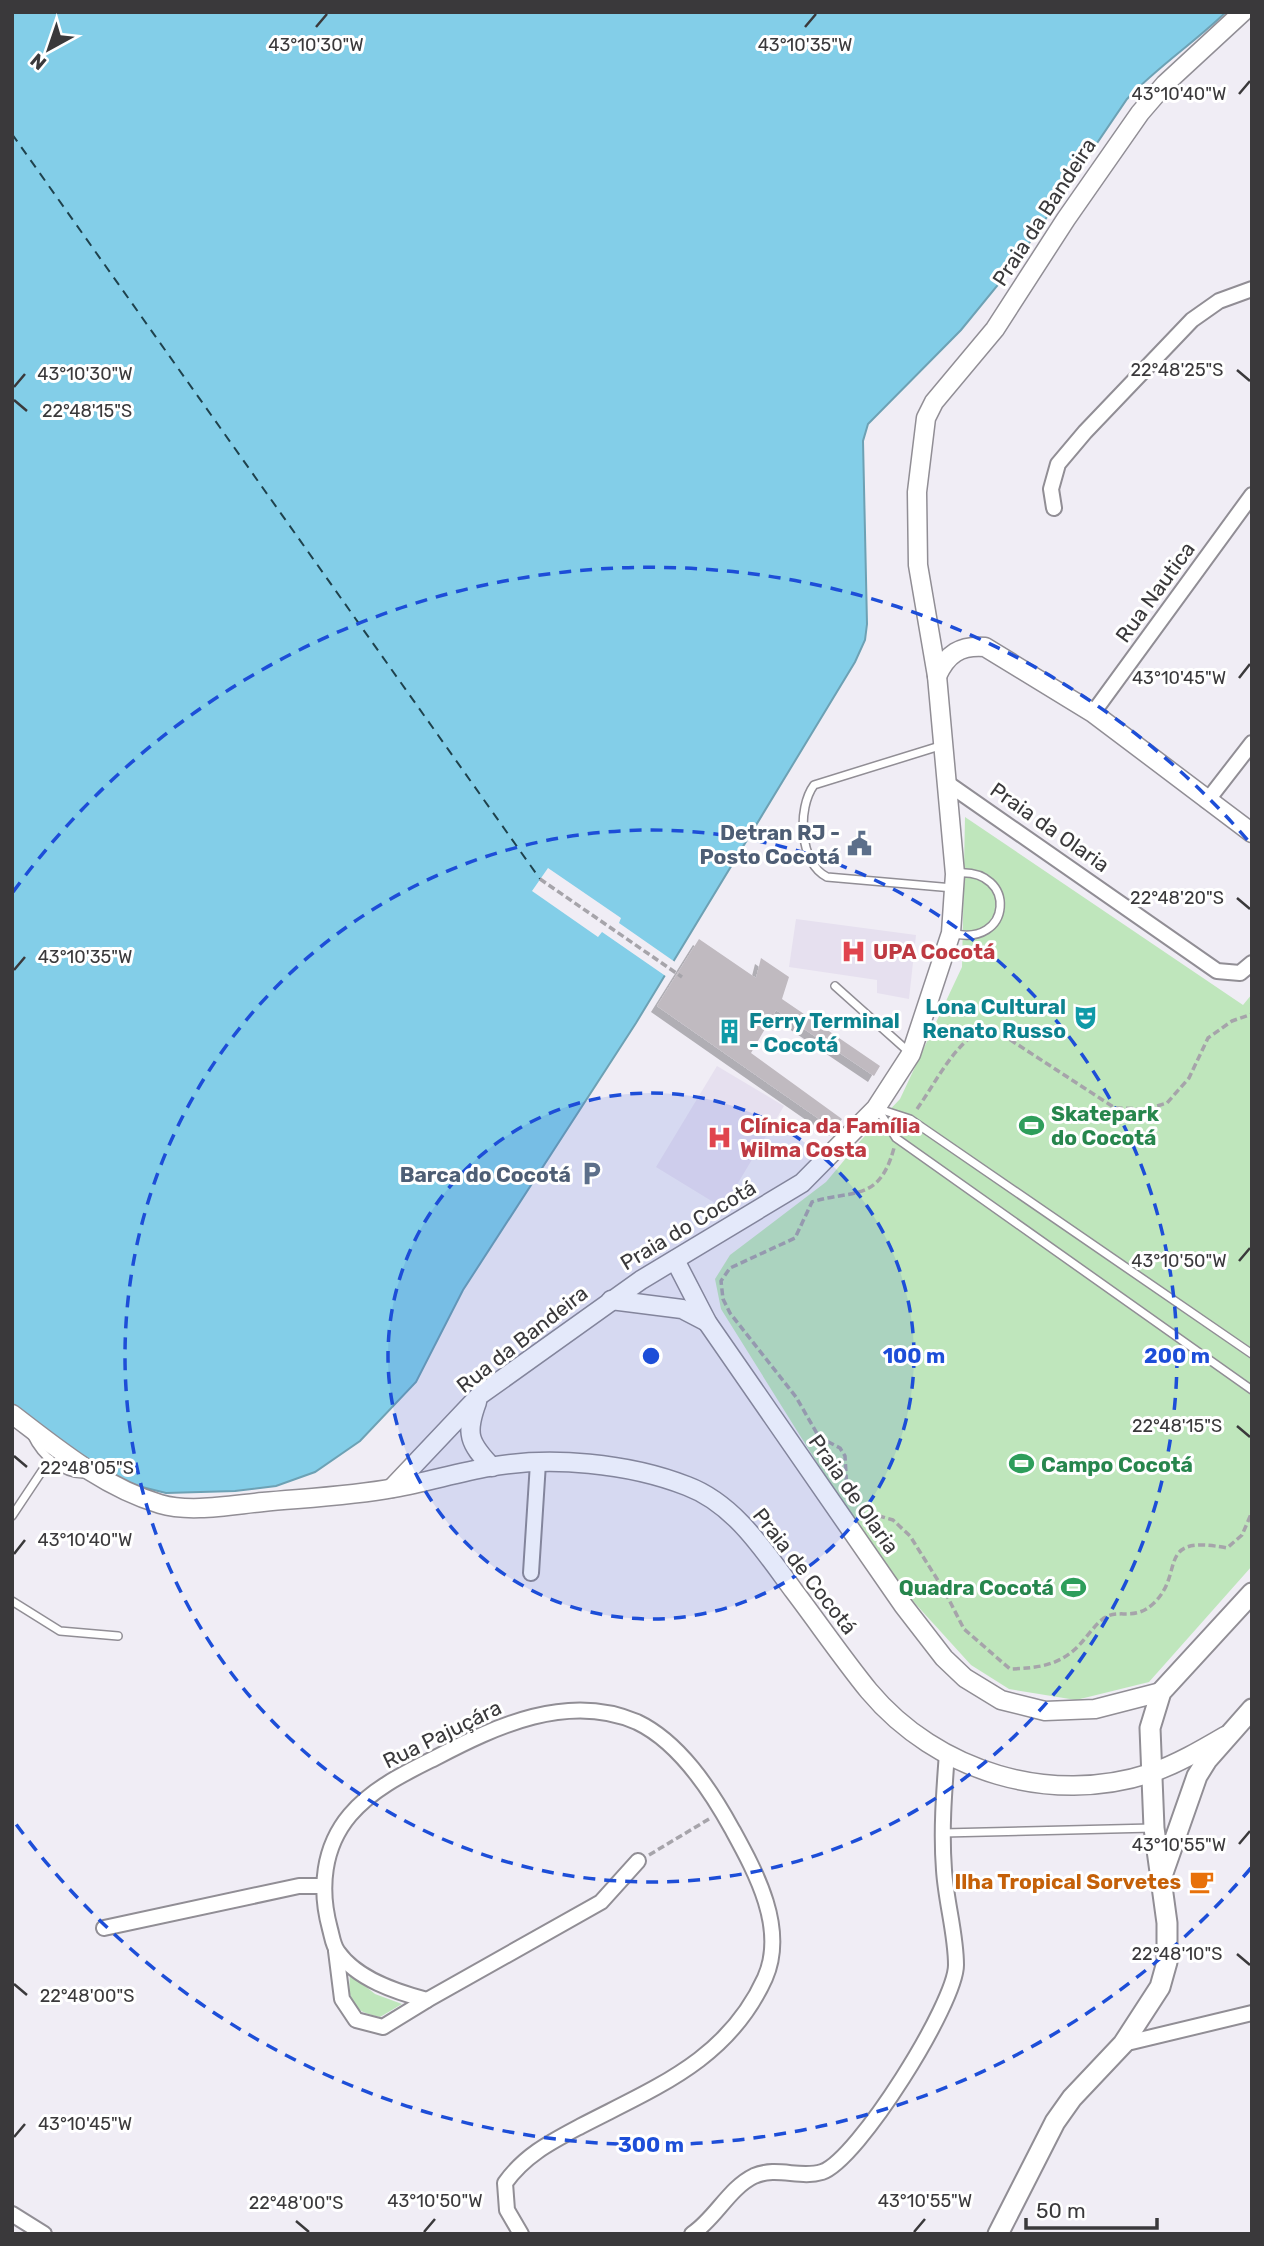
<svg xmlns="http://www.w3.org/2000/svg" width="1264" height="2246" font-family="Rubik,sans-serif">
	<style>
		.built { fill: #e6e0ef }
		.green { fill: #bfe6bc }
		.water { fill: #83cee8; stroke: #6da1b4; stroke-width: 2 }
		.pier { fill: #f0edf5 }
		.lines { fill: none; stroke-linecap: round; stroke-linejoin: round }
		.ferry { stroke: #1f424d; stroke-width: 2; stroke-dasharray: 9 7; stroke-linecap: butt }
		.building { fill: #c0bac0; filter: url(#shadow) }
		.service-casing { stroke: #918e95; stroke-width: 10 }
		.minor-casing { stroke: #918e95; stroke-width: 18 }
		.tertiary-casing { stroke: #918e95; stroke-width: 21 }
		.secondary-casing { stroke: #918e95; stroke-width: 23 }
		.path { stroke: #a6a4aa; stroke-width: 3.5; stroke-dasharray: 7 3.5; stroke-linecap: butt }
		.service { stroke: #fff; stroke-width: 7 }
		.minor { stroke: #fff; stroke-width: 14 }
		.tertiary { stroke: #fff; stroke-width: 18 }
		.secondary { stroke: #fff; stroke-width: 19 }
		.ticks { fill: none; stroke: #3a393b; stroke-width: 2.5 }
		.ring { fill: none; stroke: #1d4ed8; stroke-width: 3.5; stroke-dasharray: 12 9 }
		.labels { text-anchor: middle; dominant-baseline: central; stroke-width: 6; stroke-linejoin: round; paint-order: stroke }
		.street-label { font-size: 21px; fill: #3a393b; stroke: #fff }
		.service-label { font-size: 21px; font-weight: bold; fill: #4e5e75; stroke: #fff; text-anchor: end }
		.health-label { font-size: 21px; font-weight: bold; fill: #be3a42; stroke: #fff; text-anchor: start }
		.culture-label { font-size: 21px; font-weight: bold; fill: #0d838f; stroke: #fff; text-anchor: end }
		.leisure-label { font-size: 21px; font-weight: bold; fill: #27864d; stroke: #fff; text-anchor: start }
		.food-label { font-size: 21px; font-weight: bold; fill: #c56008; stroke: #fff; text-anchor: end }
		.ticks-label { font-size: 18px; text-anchor: middle; fill: #3a393b; stroke: #fff; stroke-width: 6; stroke-linejoin: round; paint-order: stroke }
		.centre { fill: #1d4ed8; stroke: #fff; stroke-width: 3.5 }
		.ring-label { font-size: 21px; text-anchor: middle; font-weight: bold; fill: #1d4ed8; stroke: #fff; stroke-width: 6; stroke-linejoin: round; paint-order: stroke }
	</style>
	<defs>
		<filter id="shadow"><feDropShadow dx="-6" dy="6" stdDeviation="0" flood-color="#0004"/></filter>
	</defs>
	<rect width="100%" height="100%" fill="#f0edf5"/>
	<g class="built">
		<path d="M796,919l120,16 -7,64 -32,-6v-13l-88,-13z"/>
		<path d="M717,1066l67,40 -61,102 -67,-41z"/>
	</g>
	<g class="green">
		<path d="M965,817l278,188 9,-11v572l-103,116 -73,18 -67,-11 -38,-24 -59,-65 -68,-94 -123,-197 -6,-30 15,-24 96,-73 36,-43 38,-40 62,-132z"/>
		<path d="M350,1974l25,20 27,10 -22,13c-29,-6 -32,-15 -30,-43z"/>
	</g>
	<path class="water" d="M12,12h1214c-32,31 -69,55 -99,87l-112,165 -54,66 -93,94 -5,17 4,183 -2,16 -10,22 -219,361 -173,267 -47,92 -56,59 -45,31 -39,14 -41,5 -69,2 -32,-8 -33,-15 -89,-66z"/>
	<path class="pier" d="M548,868l73,50 -2,5 56,39 -8,15 -65,-45 -4,5 -66,-46z"/>
	<g class="lines">
		<path class="ferry" d="M12,134l528,745"/>
	</g>
	<path class="building" d="M699,939l57,39 5,-20 28,19 -7,22 98,67 -6,10 -98,-66 -25,43 91,66 -7,11 -178,-124z"/>
	<g class="lines">
		<defs>
			<g id="service">
				<path d="M943,745l-129,40c-17,23 -15,78 13,92l126,11"/>
				<path d="M951,933c62,16 67,-65 6,-60"/>
				<path d="M835,986l75,67"/>
				<path d="M876,1108l34,11 342,235"/>
				<path d="M877,1108l19,30 356,252"/>
				<path d="M32,1436c9,19 31,39 53,38"/>
				<path d="M12,1516l38,-57"/>
				<path d="M12,1601l48,30 58,5"/>
				<path d="M943,1833l210,-5"/>
			</g>
			<g id="minor">
				<path d="M1054,508l-3,-19 7,-25 27,-32 107,-112 27,-19 33,-12"/>
				<path d="M1093,713l159,-218"/>
				<path d="M947,783l270,188 23,2 12,-10"/>
				<path d="M1207,801l45,-58"/>
				<path d="M531,1573l7,-110"/>
				<path d="M104,1928l195,-42h25"/>
				<path d="M336,1951l6,48 14,21 27,7 44,-27"/>
				<path d="M1123,2044l129,-31"/>
				<path d="M12,2214l32,20"/>
				<path d="M521,2234l-14,-24 -2,-27c20,-28 46,-41 76,-57 75,-39 147,-66 184,-148 22,-50 -10,-107 -33,-149 -22,-40 -53,-87 -95,-107 -69,-30 -141,4 -202,36 -30,15 -62,30 -85,57 -27,32 -31,74 -20,114 2,7 3,17 8,23 19,27 58,40 89,48l174,-98 37,-41"/>
				<path d="M692,2234c23,-15 37,-46 62,-58 23,-10 46,3 68,-4 36,-12 134,-169 134,-207 0,-31 -10,-63 -12,-95 -3,-39 0,-77 3,-117"/>
			</g>
			<g id="tertiary">
				<path d="M937,676c10,-22 23,-31 48,-29l108,66 159,120"/>
				<path d="M675,1260l32,62 196,283 41,53 21,20 36,22 44,11 50,-2 66,-17"/>
				<path d="M611,1300l71,9 25,13"/>
				<path d="M477,1402c-12,32 -8,41 15,65"/>
				<path d="M12,1414c46,35 91,73 148,90 30,9 71,1 103,-2 43,-4 88,-6 131,-14 32,-6 63,-15 95,-21 62,-11 139,-4 198,19 48,18 78,66 107,105 25,33 49,68 75,100 68,81 181,115 282,82 26,-9 50,-23 74,-37"/>
				<path d="M392,1488l88,-93 161,-115 161,-97 74,-75 35,-54 40,-121 4,-59 -18,-198 -19,-111 -1,-73 9,-74 8,-16 61,-73 71,-110 74,-106 25,-29 78,-72"/>
			</g>
			<g id="secondary">
				<path d="M1163,1873l34,-97 10,-16 45,-51"/>
				<path d="M998,2234l57,-112 17,-24 51,-54 37,-57 7,-25v-39l-13,-95 -4,-100 11,-36 91,-99"/>
			</g>
		</defs>
		<use href="#service" class="service-casing"/>
		<use href="#minor" class="minor-casing"/>
		<use href="#tertiary" class="tertiary-casing"/>
		<use href="#secondary" class="secondary-casing"/>
		<g class="path">
			<path d="M540,879l142,98"/>
			<path d="M917,1109c20,-28 39,-70 72,-83l126,82 32,1 20,-6 22,-25 19,-40 24,-17 20,-7"/>
			<path d="M819,1437l6,23"/>
			<path d="M847,1492l-2,-36 -5,-8 -21,-11 -23,-40 -66,-84 -7,-14 -2,-18 9,-13 65,-30 17,-36c41,-13 67,1 82,-54"/>
			<path d="M858,1510l35,10 17,16 34,54 20,39 46,40c30,-1 52,-4 72,-27 7,-8 14,-18 22,-24 15,-10 30,4 50,-15 32,-31 0,-69 73,-55l15,-13 10,-23"/>
			<path d="M649,1855l60,-36"/>
		</g>
		<use href="#service" class="service"/>
		<use href="#minor" class="minor"/>
		<use href="#tertiary" class="tertiary"/>
		<use href="#secondary" class="secondary"/>
	</g>
	<path class="ticks" d="M316,27l11,-13M805,27l11,-13M1239,94l11,-13M1237,370l13,11M14,387l11,-13M14,400l13,11M1239,678l11,-14M1237,898l13,11M14,970l11,-13M1239,1261l11,-13M1237,1426l13,11M14,1456l13,11M14,1554l11,-14M1239,1844l11,-13M1237,1954l13,11M14,1984l13,11M14,2137l11,-13M296,2221l13,11M424,2232l11,-13M914,2232l11,-13"/>
	<circle cx="651" cy="1356" r="263" fill="#1d4ed8" fill-opacity=".12"/>
	<g class="ring">
		<circle cx="651" cy="1356" r="263"/>
		<circle cx="651" cy="1356" r="526"/>
		<path d="M1251 1868A789 789 0 0 1 13 1820M13 892A789 789 0 0 1 1251 844"/>
	</g>
	<defs>
		<symbol id="civic-bare" viewBox="-9 -9 18 18"><path d="M-.6-6.5H3V-4.5H.6V-3L4-1V1h2V6H-6V1h2V-1L-.6-3ZM-1.2 2.5V6h2.4V2.5Z" fill="#5c6f8a" stroke="#fff" stroke-width="2.5" paint-order="stroke"/></symbol>
		<symbol id="hospital-bare" viewBox="-9 -9 18 18"><path d="M-5-5h3v3.5h4V-5h3V5h-3V1.5h-4V5h-3Z" fill="#e0444e" stroke="#fff" stroke-width="2.5" paint-order="stroke"/></symbol>
		<symbol id="theatre-bare" viewBox="-9 -9 18 18"><path d="M-5-5.5Q0-4 5-5.5V0Q5 5 0 6Q-5 5-5 0ZM-3.3-2.5H-1v1.5H-3.3ZM1-2.5H3.3v1.5H1ZM-2.8 1Q0 5.5 2.8 1Z" fill="#0f9aa8" stroke="#fff" stroke-width="2.5" paint-order="stroke"/></symbol>
		<symbol id="building-bare" viewBox="-9 -9 18 18"><path d="M-4-6H4V6H1V3H-1V6H-4ZM-2.5-4.3h1.7v1.8h-1.7ZM.8-4.3h1.7v1.8H.8ZM-2.5-1h1.7V.8h-1.7ZM.8-1h1.7V.8H.8Z" fill="#0f9aa8" stroke="#fff" stroke-width="2.5" paint-order="stroke"/></symbol>
		<symbol id="stadium-bare" viewBox="-9 -9 18 18"><path d="M0-5a6.5 5 0 1 0 0 10a6.5 5 0 1 0 0-10ZM-3.5-1.8h7v3.6h-7Z" fill="#2e9e5b" stroke="#fff" stroke-width="2.5" paint-order="stroke"/></symbol>
		<symbol id="parking-bare" viewBox="-9 -9 18 18"><path d="M-3.5-5.5H1a3.5 3.5 0 0 1 0 7H-1V5.5H-3.5ZM-1-3.4V-.6H.8a1.4 1.4 0 0 0 0-2.8Z" fill="#5c6f8a" stroke="#fff" stroke-width="2.5" paint-order="stroke"/></symbol>
		<symbol id="cafe-bare" viewBox="-9 -9 18 18"><path d="M-5.5-4.5H6V0H3Q3 3.5 0 3.5H-2.5Q-5.5 3.5-5.5 0ZM3-3.2v2h1.7v-2ZM-6 4.5H4V6H-6Z" fill="#e8710a" stroke="#fff" stroke-width="2.5" paint-order="stroke"/></symbol>
	</defs>
	<g fill-rule="evenodd">
		<use href="#civic-bare" x="842" y="826" width="35" height="35"/>
		<use href="#hospital-bare" x="836" y="934" width="35" height="35"/>
		<use href="#theatre-bare" x="1068" y="1000" width="35" height="35"/>
		<use href="#building-bare" x="712" y="1014" width="35" height="35"/>
		<use href="#stadium-bare" x="1014" y="1108" width="35" height="35"/>
		<use href="#hospital-bare" x="702" y="1120" width="35" height="35"/>
		<use href="#parking-bare" x="574" y="1156" width="35" height="35"/>
		<use href="#stadium-bare" x="1004" y="1446" width="35" height="35"/>
		<use href="#stadium-bare" x="1056" y="1570" width="35" height="35"/>
		<use href="#cafe-bare" x="1184" y="1864" width="35" height="35"/>
	</g>
	<g class="labels">
		<g class="street-label">
			<text transform="translate(1044 212) rotate(-57)">Praia da Bandeira</text>
			<text transform="translate(1155 592) rotate(-54)">Rua Nautica</text>
			<text transform="translate(1050 827) rotate(35)">Praia da Olaria</text>
			<text transform="translate(688 1225) rotate(-31)">Praia do Cocotá</text>
			<text transform="translate(522 1339) rotate(-38)">Rua da Bandeira</text>
			<text transform="translate(854 1494) rotate(55)">Praia de Olaria</text>
			<text transform="translate(805 1571) rotate(52)">Praia de Cocotá</text>
			<text transform="translate(442 1734) rotate(-26)">Rua Pajuçára</text>
		</g>
		<g class="service-label">
			<text x="840" y="832">Detran RJ -<tspan x="840" dy="24">Posto Cocotá</tspan></text>
			<text x="571" y="1174">Barca do Cocotá</text>
		</g>
		<g class="health-label">
			<text x="873" y="951">UPA Cocotá</text>
			<text x="740" y="1125">Clínica da Família<tspan x="740" dy="24">Wilma Costa</tspan></text>
		</g>
		<g class="culture-label">
			<text x="1066" y="1006">Lona Cultural<tspan x="1066" dy="24">Renato Russo</tspan></text>
			<text x="749" y="1020" text-anchor="start">Ferry Terminal<tspan x="749" dy="24">- Cocotá</tspan></text>
		</g>
		<g class="leisure-label">
			<text x="1051" y="1113">Skatepark<tspan x="1051" dy="24">do Cocotá</tspan></text>
			<text x="1041" y="1464">Campo Cocotá</text>
			<text x="1054" y="1587" text-anchor="end">Quadra Cocotá</text>
		</g>
		<g class="food-label">
			<text x="1181" y="1881">Ilha Tropical Sorvetes</text>
		</g>
	</g>
	<g class="ticks-label">
		<text x="316" y="51">43°10'30"W</text>
		<text x="805" y="51">43°10'35"W</text>
		<text x="1179" y="100">43°10'40"W</text>
		<text x="1177" y="376">22°48'25"S</text>
		<text x="85" y="380">43°10'30"W</text>
		<text x="87" y="417">22°48'15"S</text>
		<text x="1179" y="684">43°10'45"W</text>
		<text x="1177" y="904">22°48'20"S</text>
		<text x="85" y="963">43°10'35"W</text>
		<text x="1179" y="1267">43°10'50"W</text>
		<text x="1177" y="1432">22°48'15"S</text>
		<text x="87" y="1474">22°48'05"S</text>
		<text x="85" y="1546">43°10'40"W</text>
		<text x="1179" y="1851">43°10'55"W</text>
		<text x="1177" y="1960">22°48'10"S</text>
		<text x="87" y="2002">22°48'00"S</text>
		<text x="85" y="2130">43°10'45"W</text>
		<text x="435" y="2207">43°10'50"W</text>
		<text x="925" y="2207">43°10'55"W</text>
		<text x="296" y="2209">22°48'00"S</text>
	</g>
	<circle cx="651" cy="1356" r="10" class="centre"/>
	<g class="ring-label">
		<text x="914" y="1363">100 m</text>
		<text x="1177" y="1363">200 m</text>
		<text x="651" y="2152">300 m</text>
	</g>
	<rect width="1264" height="2246" fill="none" stroke="#3a393b" stroke-width="28"/>
	<g transform="translate(49 49) rotate(220)" stroke="#ffffff" stroke-width="5" paint-order="stroke">
	<path d="M0-5L12 26L0 18L-12 26Z" fill="#3a393b"/>
	<text y="-10" font-size="19" font-weight="bold" text-anchor="middle" fill="#3a393b">N</text>
	</g>
	<path d="M1026 2218v10h131v-10" fill="none" stroke="#3a393b" stroke-width="3.5"/>
	<text x="1036" y="2218" font-size="21" fill="#3a393b" stroke="#ffffff" stroke-width="5" paint-order="stroke">50 m</text>
</svg>
